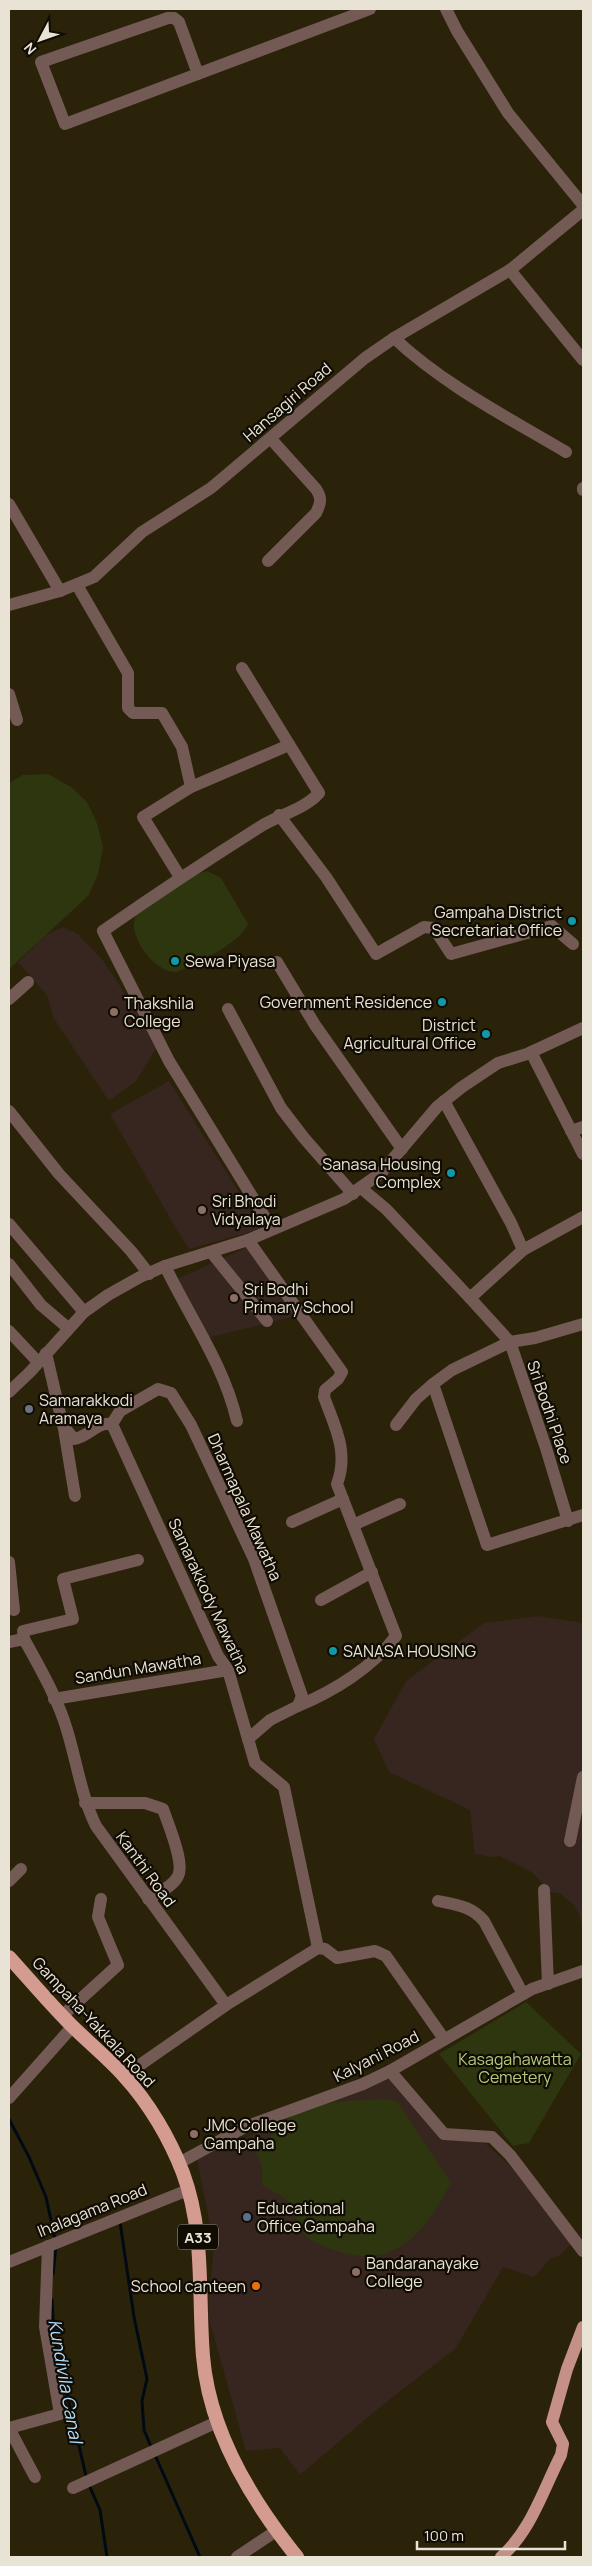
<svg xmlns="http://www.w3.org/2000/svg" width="592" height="2566" font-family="Manrope,sans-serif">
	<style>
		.education { fill: #37251f }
		.green { fill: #2d360e }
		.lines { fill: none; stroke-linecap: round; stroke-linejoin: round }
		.stream { stroke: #000a14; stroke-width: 3 }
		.minor { stroke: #735a55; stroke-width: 12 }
		.tertiary { stroke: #735a55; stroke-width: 12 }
		.primary { stroke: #c49087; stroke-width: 12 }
		.trunk { stroke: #d49b91; stroke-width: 14 }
		.culture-dot { fill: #0f9aa8; stroke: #100c04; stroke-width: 2 }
		.education-dot { fill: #8d6e63; stroke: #100c04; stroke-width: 2 }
		.worship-dot { fill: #6b7280; stroke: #100c04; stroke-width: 2 }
		.service-dot { fill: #5c6f8a; stroke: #100c04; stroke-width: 2 }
		.food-dot { fill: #e8710a; stroke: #100c04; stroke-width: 2 }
		.labels { text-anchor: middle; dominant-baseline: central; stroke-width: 4.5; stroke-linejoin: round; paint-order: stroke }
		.shield { fill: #100c04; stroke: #a7a296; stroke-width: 1 }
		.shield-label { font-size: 15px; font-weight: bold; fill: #e8e3d5 }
		.street-label { font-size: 16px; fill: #e8e3d5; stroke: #100c04 }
		.poi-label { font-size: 16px; fill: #e8e3d5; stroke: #100c04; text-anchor: start }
		.park-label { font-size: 16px; fill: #b5cb7b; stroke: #100c04 }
		.water-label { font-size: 18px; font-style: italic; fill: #afddfc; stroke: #100c04 }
	</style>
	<rect width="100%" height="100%" fill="#2b220a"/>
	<g class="education">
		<path d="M63,927l15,7 26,28 41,62 11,24 -20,33 -27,20 -56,-84 -6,-22 -29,-33 28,-27z"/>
		<path d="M169,1081l73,116 18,32 -71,20 -5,-7 -74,-128z"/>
		<path d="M250,1246l46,70 -89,22 -32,-58z"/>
		<path d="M538,1616l45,7v310l-4,-19 -5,-9 -13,-11 -11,-2 -17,-19 -33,-17 -8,1 -17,-3 -5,-44 -81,-38 -15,-33 32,-58 78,-58z"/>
		<path d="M389,2075l48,56 49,13 25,23 60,77 -12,12 -8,2 -17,19 -31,-10 -47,81 -76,59 -80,68 -20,-27 -34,3 -38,-136 6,-71 -17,-85z"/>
	</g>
	<g class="green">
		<path d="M48,774l23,13 16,15 10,21 6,24 -5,27 -10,22 -79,73v-186l14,-8z"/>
		<path d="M207,871l14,7 27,46c-8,20 -52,39 -71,48 -22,2 -53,-39 -40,-59l61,-39z"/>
		<path d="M526,2002l55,52 -52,89 -16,3 -74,-92z"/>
		<path d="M383,2099l14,2 54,82c-24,44 -51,85 -108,70 -10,-3 -23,-7 -32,-13 -18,-12 -13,-27 -23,-39 -6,-6 -19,-11 -26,-16v-18l-6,-15c10,-10 19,-23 30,-32 27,-20 65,-19 97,-21z"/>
	</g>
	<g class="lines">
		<g class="stream">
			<path d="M9,2119l20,38 17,40 9,42"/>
			<path d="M120,2222l14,95 13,62 -5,22 2,29 8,19"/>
			<path d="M53,2274l3,-29"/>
			<path d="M52,2300l2,39 33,141"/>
			<path d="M155,2455l45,102"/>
			<path d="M89,2485l11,25 7,47"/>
		</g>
		<g class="minor">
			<path d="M446,9l11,22 51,82 75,92"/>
			<path d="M198,74l-19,-52 -5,-4h-6l-127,44 24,62 305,-115"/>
			<path d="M510,270l73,90"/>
			<path d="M394,338c50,47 113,79 172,114"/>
			<path d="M583,490v-2"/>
			<path d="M9,504l51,87"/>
			<path d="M268,561l48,-48c5,-10 6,-15 0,-24l-45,-50"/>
			<path d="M77,585l51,88v35l5,5h29l20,34 9,40 -48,30 37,60"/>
			<path d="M242,668l77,125c-13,15 -39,22 -56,32 -54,34 -107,69 -160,106l66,130 103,168"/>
			<path d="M9,694l8,26"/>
			<path d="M191,787l98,-42"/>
			<path d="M279,815l47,62 50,77 48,-27 10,1 17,26 101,-28 21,18"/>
			<path d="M277,962l38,63 87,124"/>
			<path d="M9,999l19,-17"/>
			<path d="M228,1009l53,99 23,30 49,56"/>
			<path d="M531,1052l52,102"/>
			<path d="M444,1101l67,122 12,27"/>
			<path d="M9,1111l50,63 72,77 18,23"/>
			<path d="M571,1131l12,-4"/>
			<path d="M361,1188l25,21 84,89 53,-48 60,-33"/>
			<path d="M9,1224l75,88"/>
			<path d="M248,1240l94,132 -4,7 -13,11 -1,7c11,30 25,55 13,87l59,152c-23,31 -62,55 -98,70"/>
			<path d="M211,1252l56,69"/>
			<path d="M9,1264l32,41 27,23"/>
			<path d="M165,1266c25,52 59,99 72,155"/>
			<path d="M470,1298l40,44 25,-4 48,-14"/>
			<path d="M9,1331l29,31"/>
			<path d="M46,1353l17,73 11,13c14,-2 24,-18 38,-15l106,232 10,14 27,93 29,24 34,161 -92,57"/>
			<path d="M112,1424l8,-13 38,-22 13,4 20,32 63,134 48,137 -4,10 -28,14 -22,19"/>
			<path d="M396,1425l20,-26 17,-15"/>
			<path d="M64,1429l11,67"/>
			<path d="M568,1521l-22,-73 -36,-106 -58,28 -19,14 54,161 96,-30"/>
			<path d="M292,1522l51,-23"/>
			<path d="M353,1525l47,-21"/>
			<path d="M9,1562l5,48"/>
			<path d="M321,1600l51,-28"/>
			<path d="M24,1639l-1,-8 50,-12 -10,-40 75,-19"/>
			<path d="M9,1642l15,-3c16,29 34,60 43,91 10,33 14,65 29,96l130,179 -102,71"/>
			<path d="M54,1699l174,-29"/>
			<path d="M85,1803h60l18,6c5,15 22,54 15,67 -5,11 -21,17 -30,23"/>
			<path d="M570,1841l13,-64"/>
			<path d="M9,1881l12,-12"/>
			<path d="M544,1890l4,94"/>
			<path d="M438,1901c19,4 33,5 46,20l39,73"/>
			<path d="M318,1948l7,1 12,9 38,-7 11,5 58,83"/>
			<path d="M63,2015l55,-50 -20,-48 3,-18"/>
			<path d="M390,2071l54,63 48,3 18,18 73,96"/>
			<path d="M9,2098l64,-72"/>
			<path d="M9,2262l179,-72"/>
			<path d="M9,2428l51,-14 -15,-87 3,-81"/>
			<path d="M9,2428l26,49"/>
			<path d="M73,2488l144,-66"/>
			<path d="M237,2557l39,-26"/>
		</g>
		<g class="tertiary">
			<path d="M9,605l51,-14 34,-14 48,-45 69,-44 154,-130 29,-20 116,-68 73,-60"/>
			<path d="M9,1392l21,-20 54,-60 24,-17 32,-18 25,-11 83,-26 96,-41 37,-26 56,-66 25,-20 36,-24 29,-9 56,-26"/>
			<path d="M179,2163l66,-36 118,-43 27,-13 142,-82 51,-18"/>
		</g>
		<path class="primary" d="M501,2557c30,-26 42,-67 60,-102l2,-11 -11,-22 15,-53 16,-42"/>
		<path class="trunk" d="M9,1957c20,22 40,46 61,67 18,18 38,34 54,52 25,27 46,63 59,97 22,59 15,121 20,183 6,75 48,144 94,201"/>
	</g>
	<g class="culture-dot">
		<circle cx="572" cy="921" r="5"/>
		<circle cx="175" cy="961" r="5"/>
		<circle cx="442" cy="1002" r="5"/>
		<circle cx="486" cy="1034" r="5"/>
		<circle cx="451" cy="1173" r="5"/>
		<circle cx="333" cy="1651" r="5"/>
	</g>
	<g class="education-dot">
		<circle cx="114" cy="1012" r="5"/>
		<circle cx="202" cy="1210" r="5"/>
		<circle cx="234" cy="1298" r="5"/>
		<circle cx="194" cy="2134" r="5"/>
		<circle cx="356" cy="2272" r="5"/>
	</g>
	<circle class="worship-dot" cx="29" cy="1409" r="5"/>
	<circle class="service-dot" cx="247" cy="2217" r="5"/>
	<circle class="food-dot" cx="256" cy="2286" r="5"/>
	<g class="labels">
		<rect class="shield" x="178" y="2224.5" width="40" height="25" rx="4"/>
		<g class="shield-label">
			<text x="198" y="2237">A33</text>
		</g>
		<g class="street-label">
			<text transform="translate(287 402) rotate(-41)">Hansagiri Road</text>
			<text transform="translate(550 1412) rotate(71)">Sri Bodhi Place</text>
			<text transform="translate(245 1507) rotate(66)">Dharmapala Mawatha</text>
			<text transform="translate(209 1596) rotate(65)">Samarakkody Mawatha</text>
			<text transform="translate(138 1668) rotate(-9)">Sandun Mawatha</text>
			<text transform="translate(146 1869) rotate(54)">Kanthi Road</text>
			<text transform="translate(94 2022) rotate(47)">Gampaha-Yakkala Road</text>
			<text transform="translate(376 2056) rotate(-27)">Kalyani Road</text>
			<text transform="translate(92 2210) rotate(-22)">Ihalagama Road</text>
		</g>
		<g class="poi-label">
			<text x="562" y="912" text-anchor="end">Gampaha District<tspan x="562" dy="18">Secretariat Office</tspan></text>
			<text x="185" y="961">Sewa Piyasa</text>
			<text x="432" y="1002" text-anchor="end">Government Residence</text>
			<text x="124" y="1003">Thakshila<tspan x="124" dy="18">College</tspan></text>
			<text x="476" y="1025" text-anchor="end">District<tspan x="476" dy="18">Agricultural Office</tspan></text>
			<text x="441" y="1164" text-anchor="end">Sanasa Housing<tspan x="441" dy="18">Complex</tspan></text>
			<text x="212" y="1201">Sri Bhodi<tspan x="212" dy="18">Vidyalaya</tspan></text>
			<text x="244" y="1289">Sri Bodhi<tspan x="244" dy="18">Primary School</tspan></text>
			<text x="39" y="1400">Samarakkodi<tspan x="39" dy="18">Aramaya</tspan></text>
			<text x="343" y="1651">SANASA HOUSING</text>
			<text x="204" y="2125">JMC College<tspan x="204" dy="18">Gampaha</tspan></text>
			<text x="257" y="2208">Educational<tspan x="257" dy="18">Office Gampaha</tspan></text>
			<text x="366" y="2263">Bandaranayake<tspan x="366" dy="18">College</tspan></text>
			<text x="246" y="2286" text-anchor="end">School canteen</text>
		</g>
		<g class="park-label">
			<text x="515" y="2059">Kasagahawatta<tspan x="515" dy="18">Cemetery</tspan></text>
		</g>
		<g class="water-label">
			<text transform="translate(66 2381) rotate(80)">Kundivila Canal</text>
		</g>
	</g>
	<rect width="592" height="2566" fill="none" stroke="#e8e3d5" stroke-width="20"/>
	<g transform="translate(40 40) rotate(229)" stroke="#100c04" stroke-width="4" paint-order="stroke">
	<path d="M0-4L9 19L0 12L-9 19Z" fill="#e8e3d5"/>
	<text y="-8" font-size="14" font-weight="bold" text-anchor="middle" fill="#e8e3d5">N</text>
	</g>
	<path d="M417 2541v8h148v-8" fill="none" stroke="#e8e3d5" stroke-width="2.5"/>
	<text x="424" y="2541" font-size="15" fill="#e8e3d5" stroke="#100c04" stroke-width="4" paint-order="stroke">100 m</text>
</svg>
